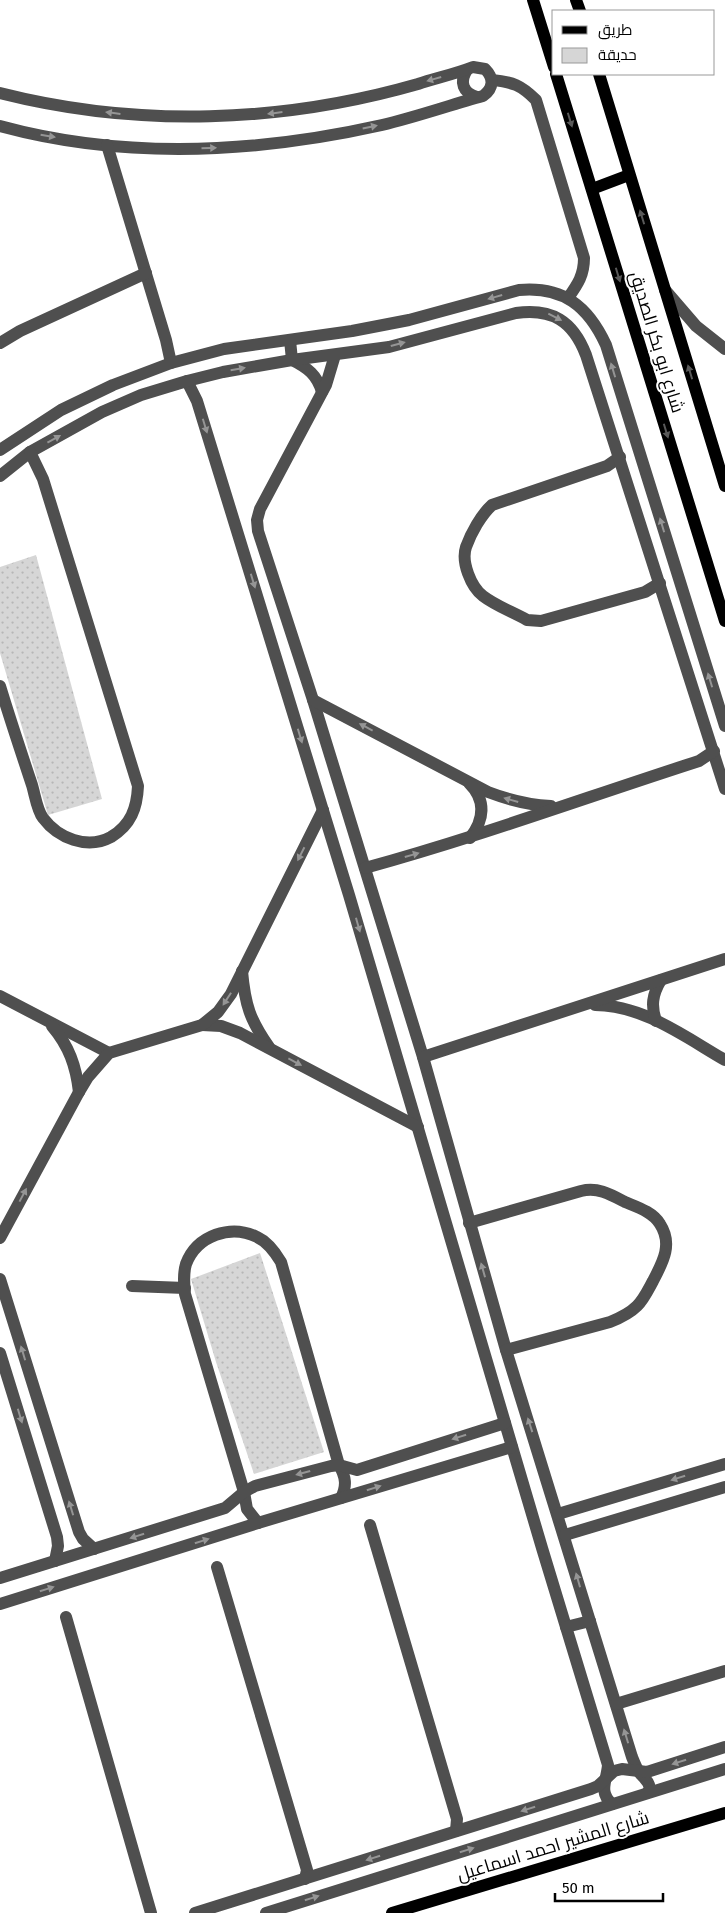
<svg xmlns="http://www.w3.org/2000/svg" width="725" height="1913" font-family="'Fira Sans',Cairo,sans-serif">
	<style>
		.green { fill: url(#green-dots) }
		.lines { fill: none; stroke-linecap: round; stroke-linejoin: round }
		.minor { stroke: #4f4f4f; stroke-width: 12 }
		.major { stroke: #000; stroke-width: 12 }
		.oneway { fill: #959595 }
		.oneway2 { fill: #595959 }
		.labels { text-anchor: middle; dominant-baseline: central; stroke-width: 4; stroke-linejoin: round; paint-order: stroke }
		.street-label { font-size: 18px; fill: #000; stroke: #fff }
	</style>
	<defs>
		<pattern id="green-dots" width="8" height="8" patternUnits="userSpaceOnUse" patternTransform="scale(1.25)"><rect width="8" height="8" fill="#d6d6d6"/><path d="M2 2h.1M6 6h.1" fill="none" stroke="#b6b6b6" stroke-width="1.8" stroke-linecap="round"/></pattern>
	</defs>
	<rect width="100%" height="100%" fill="#fff"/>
	<g class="green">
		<path d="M36,555l66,244 -54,16 -48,-162v-86z"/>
		<path d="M260,1253l64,199 -70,22 -38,-112 -25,-83z"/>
	</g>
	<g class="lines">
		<g class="minor">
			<path d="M467,70c-8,12 -4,23 10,27"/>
			<path d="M492,80c21,2 29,5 44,20l48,158c0,17 -6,26 -16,40"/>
			<path d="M0,93c138,35 282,30 418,-9 18,-6 37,-10 55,-17l12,2c9,9 9,19 -2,27 -33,9 -67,21 -101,29 -125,28 -257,35 -382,1"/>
			<path d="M107,145l59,195 5,23"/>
			<path d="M665,290l31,36 29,23"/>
			<path d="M290,340l2,20c16,8 25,15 30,32"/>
			<path d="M0,343l20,-12 126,-58"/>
			<path d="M335,355l-9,30 -66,124 -3,11 1,11 55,169 110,357 83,293 126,407c2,5 5,12 7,15 5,7 10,8 11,17l-3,4"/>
			<path d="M187,381l10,20 152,494 193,653 66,217c-1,15 -10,27 4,39"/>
			<path d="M0,450l61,-40 52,-25 58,-22 53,-14 128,-18 57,-11 110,-30c44,-4 69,16 87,55l119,381"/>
			<path d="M620,457l-13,9 -115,39c-11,10 -21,28 -26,42 -5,15 5,40 17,49 13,10 30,16 44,24l14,1 104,-29 15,-9"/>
			<path d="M0,476l30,-24 72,-40 39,-17 46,-14 36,-9 69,-12 97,-13 127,-34c36,-5 57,8 70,42l139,434"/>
			<path d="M0,686c10,33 21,66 32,99 3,10 5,25 11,33 15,20 44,32 68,19 20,-12 26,-29 27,-51l-95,-307 -13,-27"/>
			<path d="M313,700l175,92c21,8 41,13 63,14"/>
			<path d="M469,783c18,18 15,37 1,55"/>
			<path d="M365,868c113,-31 222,-71 334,-107l15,-10"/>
			<path d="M242,971c3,34 8,49 27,76"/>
			<path d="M0,996l109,57"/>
			<path d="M595,1005c48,0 90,32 130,55"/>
			<path d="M656,1021c-5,-15 -4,-26 5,-41"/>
			<path d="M202,1025l19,1 19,7 178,94"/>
			<path d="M52,1026c17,20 24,40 27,66"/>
			<path d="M423,1057l302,-98"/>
			<path d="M469,1223l112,-32c17,-4 29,3 44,11 12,5 28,10 35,22 13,20 3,38 -7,57 -5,9 -9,18 -16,25 -8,8 -17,12 -27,16l-104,28"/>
			<path d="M0,1238l79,-146 9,-15 21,-24 93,-28 16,-13 13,-18 92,-184"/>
			<path d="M0,1279l79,253 4,7 11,10"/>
			<path d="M132,1286l53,2"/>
			<path d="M0,1353l57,184 1,9 -3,15"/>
			<path d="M558,1514l167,-50"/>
			<path d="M258,1523l-11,-14 -3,-17 -59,-198c-1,-10 -2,-20 1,-30 11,-29 45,-40 71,-27 11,5 18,15 24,25l58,203c7,12 8,21 2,33"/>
			<path d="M370,1525l87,294 -1,12"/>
			<path d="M565,1535l160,-48"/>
			<path d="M217,1567l90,303 -2,9"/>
			<path d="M0,1578l225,-70 19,-16 11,-6 76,-20 8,-1 18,5 148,-47"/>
			<path d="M0,1604l258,-81 254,-76"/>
			<path d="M66,1617l85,296"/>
			<path d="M566,1627l24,-6"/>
			<path d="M616,1704l109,-33"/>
			<path d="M195,1913l396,-124 7,-3 16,-15 8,-2 25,3 78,-25"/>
			<path d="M266,1913l459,-144"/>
		</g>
		<g class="major">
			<path d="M533,0l21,67"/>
			<path d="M576,0l4,11"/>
			<path d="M556,74l169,547"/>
			<path d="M599,74l126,412"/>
			<path d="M592,189l37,-14"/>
			<path d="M392,1913l333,-100"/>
		</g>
	</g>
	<defs><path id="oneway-solid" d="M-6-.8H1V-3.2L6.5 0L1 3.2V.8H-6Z" transform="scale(1.25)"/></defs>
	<g class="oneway">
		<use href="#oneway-solid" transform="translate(434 79) rotate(164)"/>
		<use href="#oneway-solid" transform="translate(113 113) rotate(-173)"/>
		<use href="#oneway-solid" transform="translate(275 113) rotate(173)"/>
		<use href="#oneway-solid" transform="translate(370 127) rotate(-12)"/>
		<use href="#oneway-solid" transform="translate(48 136) rotate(9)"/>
		<use href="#oneway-solid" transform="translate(209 148) rotate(-2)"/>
		<use href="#oneway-solid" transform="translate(495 297) rotate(164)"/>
		<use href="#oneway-solid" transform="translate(555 317) rotate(27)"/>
		<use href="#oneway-solid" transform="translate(398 344) rotate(-15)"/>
		<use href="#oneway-solid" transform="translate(238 369) rotate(-10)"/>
		<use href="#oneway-solid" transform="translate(613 370) rotate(-107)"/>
		<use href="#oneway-solid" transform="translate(205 426) rotate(73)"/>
		<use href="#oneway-solid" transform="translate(54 439) rotate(-29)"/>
		<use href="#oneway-solid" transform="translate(662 525) rotate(-107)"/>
		<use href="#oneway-solid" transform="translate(253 581) rotate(73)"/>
		<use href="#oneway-solid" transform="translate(710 680) rotate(-107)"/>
		<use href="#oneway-solid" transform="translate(366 727) rotate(-152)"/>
		<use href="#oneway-solid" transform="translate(300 736) rotate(73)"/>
		<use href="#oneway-solid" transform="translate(511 800) rotate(-164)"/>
		<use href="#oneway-solid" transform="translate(301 854) rotate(117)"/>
		<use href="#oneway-solid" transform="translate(412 855) rotate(-16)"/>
		<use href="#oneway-solid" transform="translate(358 925) rotate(74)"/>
		<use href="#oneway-solid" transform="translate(227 999) rotate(123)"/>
		<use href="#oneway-solid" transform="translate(295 1062) rotate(28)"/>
		<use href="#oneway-solid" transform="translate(23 1195) rotate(-62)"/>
		<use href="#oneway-solid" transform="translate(483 1270) rotate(-106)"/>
		<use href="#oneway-solid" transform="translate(23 1353) rotate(-107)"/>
		<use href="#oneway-solid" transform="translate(20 1416) rotate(73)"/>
		<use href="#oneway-solid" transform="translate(530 1425) rotate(-108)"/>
		<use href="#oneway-solid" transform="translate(459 1437) rotate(162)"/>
		<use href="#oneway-solid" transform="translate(303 1473) rotate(165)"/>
		<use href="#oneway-solid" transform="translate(678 1478) rotate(163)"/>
		<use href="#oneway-solid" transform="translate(374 1488) rotate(-17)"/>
		<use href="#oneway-solid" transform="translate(71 1508) rotate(-107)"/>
		<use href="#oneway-solid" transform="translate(137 1536) rotate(162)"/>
		<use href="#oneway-solid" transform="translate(202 1541) rotate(-17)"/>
		<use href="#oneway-solid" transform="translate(578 1580) rotate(-106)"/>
		<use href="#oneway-solid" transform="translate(47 1589) rotate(-17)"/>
		<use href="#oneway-solid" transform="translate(626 1736) rotate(-107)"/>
		<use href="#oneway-solid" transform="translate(679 1762) rotate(162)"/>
		<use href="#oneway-solid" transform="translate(528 1809) rotate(163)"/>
		<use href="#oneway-solid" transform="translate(467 1850) rotate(-17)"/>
		<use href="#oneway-solid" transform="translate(373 1858) rotate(162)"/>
		<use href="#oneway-solid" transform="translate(312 1898) rotate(-17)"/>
	</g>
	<g class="oneway2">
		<use href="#oneway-solid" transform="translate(570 120) rotate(73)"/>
		<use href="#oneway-solid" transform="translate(642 217) rotate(-107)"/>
		<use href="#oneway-solid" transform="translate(618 275) rotate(73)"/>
		<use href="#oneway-solid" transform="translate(690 372) rotate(-107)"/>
		<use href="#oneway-solid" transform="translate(666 431) rotate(73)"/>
	</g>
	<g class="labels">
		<g class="street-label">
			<text transform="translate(657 342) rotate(73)">شارع ابو بكر الصديق</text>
			<text transform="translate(553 1846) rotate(-17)">شارع المشير احمد اسماعيل</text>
		</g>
	</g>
	<rect x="552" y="10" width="162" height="65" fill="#ffffff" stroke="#999999"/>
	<rect x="562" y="26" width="25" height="8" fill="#000000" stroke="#999999"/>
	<text x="598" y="35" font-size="15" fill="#000000">طريق</text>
	<rect x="562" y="48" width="25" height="15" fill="#d6d6d6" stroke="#999999"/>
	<text x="598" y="60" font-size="15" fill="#000000">حديقة</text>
	<path d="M555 1893v8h108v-8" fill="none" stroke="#000000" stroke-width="2.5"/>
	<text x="562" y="1893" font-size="15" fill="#000000" stroke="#ffffff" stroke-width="4" paint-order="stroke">50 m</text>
</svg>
